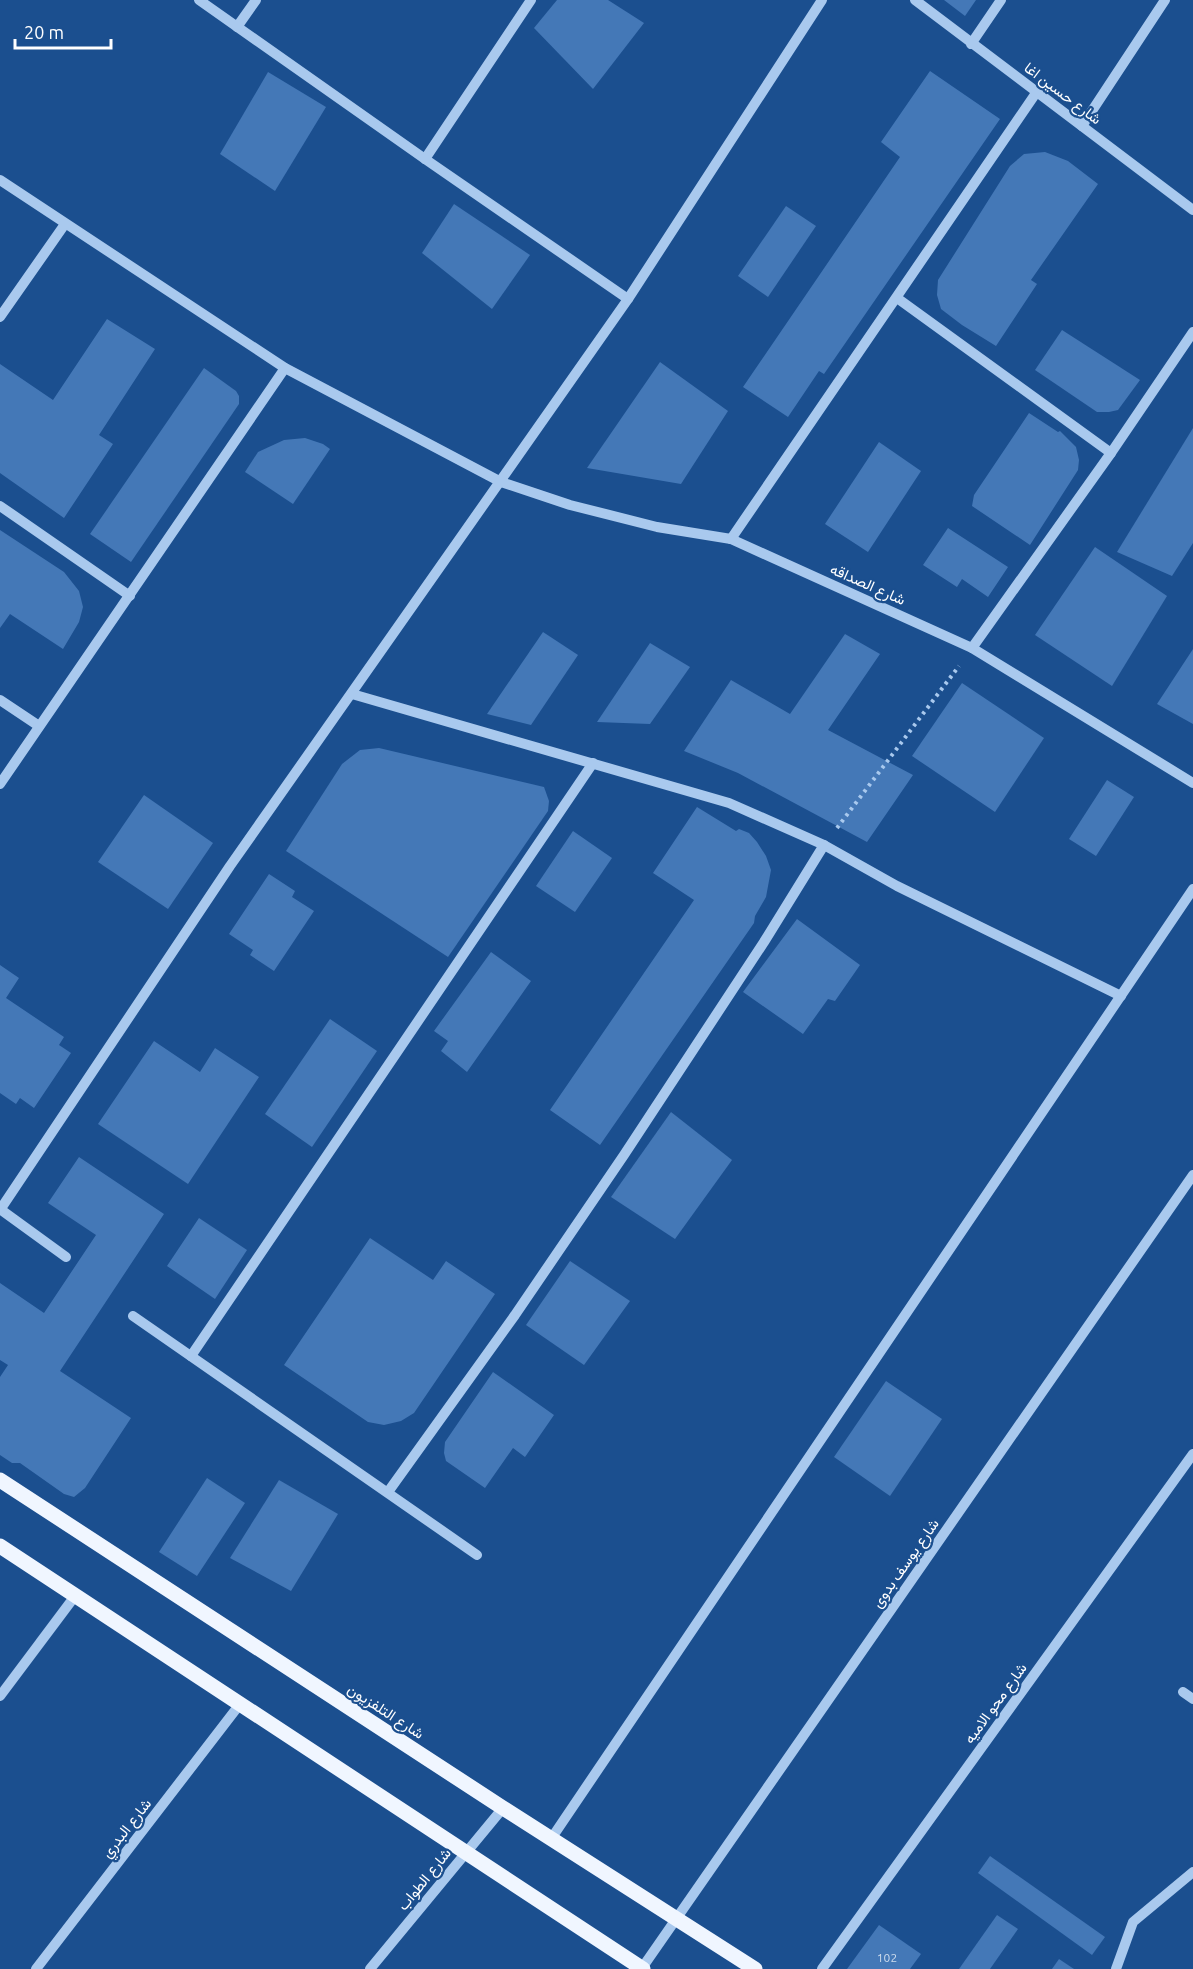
<svg xmlns="http://www.w3.org/2000/svg" width="1193" height="1969" font-family="Ubuntu,Vazirmatn,sans-serif">
	<style>
		.building { fill: #4478b7 }
		.lines { fill: none; stroke-linecap: round; stroke-linejoin: round }
		.path { stroke: #a9c9ee; stroke-width: 4; stroke-dasharray: 3 4.5; stroke-linecap: butt }
		.minor { stroke: #a9c9ee; stroke-width: 10 }
		.major { stroke: #f0f6ff; stroke-width: 15 }
		.labels { text-anchor: middle; dominant-baseline: central; stroke-width: 4.5; stroke-linejoin: round; paint-order: stroke }
		.number-label { font-size: 12px; fill: #d0dded }
		.street-label { font-size: 15px; fill: #fff; stroke: #1b4f8f }
	</style>
	<rect width="100%" height="100%" fill="#1b4f8f"/>
	<g class="building">
		<path d="M557,0h51l36,23 -51,66 -59,-61z"/>
		<path d="M944,0h32l-11,16z"/>
		<path d="M930,71l70,48 -176,255 -5,-3 -31,46 -45,-30 157,-230 -19,-15z"/>
		<path d="M268,72l58,35 -51,84 -55,-37z"/>
		<path d="M1045,152l23,9 30,23 -67,96 6,4 -41,62 -34,-21 -21,-16 -4,-14 1,-15 72,-114 14,-12z"/>
		<path d="M454,204l76,51 -38,54 -70,-56z"/>
		<path d="M786,206l30,20 -48,71 -30,-21z"/>
		<path d="M107,319l48,30 -56,86 14,9 -49,74 -64,-45v-109l53,36z"/>
		<path d="M1062,330l78,50 -22,30 -9,2h-12l-62,-42z"/>
		<path d="M660,362l68,49 -47,73 -94,-16z"/>
		<path d="M204,368l32,23 3,5v8l-108,158 -41,-28z"/>
		<path d="M1029,413l29,19 2,-1 16,16 3,13 -1,10 -48,75 -58,-39 2,-11z"/>
		<path d="M1193,428v115l-21,33 -55,-24z"/>
		<path d="M305,438l18,6 7,5 -37,55 -48,-32 13,-20 26,-12z"/>
		<path d="M879,442l42,29 -53,81 -43,-28z"/>
		<path d="M948,528l60,39 -20,30 -26,-18 -5,8 -34,-22z"/>
		<path d="M0,530l64,42 15,19 4,16 -4,15 -16,27 -53,-35 -10,14z"/>
		<path d="M1095,547l72,49 -55,90 -77,-51z"/>
		<path d="M543,632l35,23 -47,70 -44,-11z"/>
		<path d="M845,634l35,20 -52,76 85,45 -46,67 -129,-69 -54,-22 47,-71 59,34z"/>
		<path d="M650,643l40,24 -40,57 -53,-2z"/>
		<path d="M1193,649v75l-36,-20z"/>
		<path d="M962,683l82,55 -49,74 -83,-56z"/>
		<path d="M379,748l165,39 5,14 -1,10 -100,146 -162,-106 56,-87 18,-14z"/>
		<path d="M1107,780l27,17 -38,59 -27,-17z"/>
		<path d="M144,795l69,48 -45,66 -70,-47z"/>
		<path d="M697,807l39,24 3,-2 10,4 8,9 9,14 5,14 -5,27 -11,19 -1,7 -154,222 -50,-35 144,-210 -41,-27z"/>
		<path d="M573,831l39,27 -37,54 -39,-26z"/>
		<path d="M269,874l26,17 -3,6 22,14 -40,60 -24,-16 3,-5 -24,-16z"/>
		<path d="M797,919l63,46 -25,36 -7,-2 -25,35 -60,-42z"/>
		<path d="M491,952l40,29 -64,91 -26,-21 7,-10 -14,-10z"/>
		<path d="M0,965l19,13 -13,20 58,39 -5,8 12,8 -37,55 -14,-10 -4,6 -16,-11z"/>
		<path d="M330,1019l47,32 -65,96 -47,-33z"/>
		<path d="M154,1041l46,31 15,-24 44,29 -71,107 -90,-60z"/>
		<path d="M671,1112l61,48 -57,79 -64,-42z"/>
		<path d="M79,1157l85,57 -104,157 71,47 -46,70 -11,9 -10,-3 -44,-31h-8l-12,-8v-78l8,-12 -8,-5v-77l44,30 52,-78 -48,-32z"/>
		<path d="M199,1218l48,32 -32,49 -48,-33z"/>
		<path d="M370,1238l63,42 13,-19 49,33 -81,119 -13,8 -17,4 -16,-3 -84,-57z"/>
		<path d="M570,1261l60,40 -46,64 -58,-40z"/>
		<path d="M493,1372l61,43 -29,42 -12,-9 -28,40 -39,-27 -2,-8 1,-11z"/>
		<path d="M886,1381l56,38 -52,77 -56,-39z"/>
		<path d="M207,1478l38,25 -48,73 -38,-24z"/>
		<path d="M279,1480l59,34 -47,77 -61,-33z"/>
		<path d="M990,1856l115,81 -13,18 -114,-82z"/>
		<path d="M997,1915l21,14 -28,40h-31z"/>
		<path d="M879,1925l42,29 -11,15h-63z"/>
		<path d="M1059,1959l15,10h-22z"/>
	</g>
	<g class="lines">
		<path class="path" d="M837,828l122,-162"/>
		<g class="minor">
			<path d="M199,0l226,159 203,140"/>
			<path d="M915,0l278,210"/>
			<path d="M237,27l19,-27"/>
			<path d="M971,44l30,-44"/>
			<path d="M1082,126l83,-126"/>
			<path d="M425,159l106,-159"/>
			<path d="M0,180l285,188 216,114 69,23 87,22 74,12 241,109 221,135"/>
			<path d="M897,298l214,155"/>
			<path d="M0,317l65,-93"/>
			<path d="M0,506l130,90"/>
			<path d="M731,539l305,-446"/>
			<path d="M972,648l139,-195 82,-121"/>
			<path d="M352,694l377,109 95,42 73,41 224,110"/>
			<path d="M0,700l39,26"/>
			<path d="M0,784l285,-416"/>
			<path d="M0,1209l66,48"/>
			<path d="M0,1210l230,-344 398,-567 194,-299"/>
			<path d="M133,1316l344,239"/>
			<path d="M191,1356l402,-593"/>
			<path d="M388,1492l127,-177 109,-160 140,-213 60,-97"/>
			<path d="M1183,1692l10,7"/>
			<path d="M0,1696l75,-100"/>
			<path d="M551,1839l642,-950"/>
			<path d="M642,1968l551,-793"/>
			<path d="M36,1969l204,-265"/>
			<path d="M370,1969l133,-161"/>
			<path d="M822,1969l371,-515"/>
			<path d="M1116,1969l17,-47 60,-50"/>
		</g>
		<g class="major">
			<path d="M0,1480l503,328 252,161"/>
			<path d="M0,1546l643,423"/>
		</g>
	</g>
	<g class="labels">
		<g class="number-label">
			<text x="887" y="1957">102</text>
		</g>
		<g class="street-label">
			<text transform="translate(1063 93) rotate(37)">شارع حسين اغا</text>
			<text transform="translate(868 584) rotate(24)">شارع الصداقه</text>
			<text transform="translate(905 1563) rotate(-55)">شارع يوسف بدوى</text>
			<text transform="translate(995 1703) rotate(-54)">شارع محو الاميه</text>
			<text transform="translate(386 1711) rotate(33)">شارع التلفزيون</text>
			<text transform="translate(126 1828) rotate(-52)">شارع البدري</text>
			<text transform="translate(424 1879) rotate(-51)">شارع الطواب</text>
		</g>
	</g>
	<path d="M15 39v9h96v-9" fill="none" stroke="#ffffff" stroke-width="3"/>
	<text x="24" y="39" font-size="18" fill="#ffffff" stroke="#1b4f8f" stroke-width="4.5" paint-order="stroke">20 m</text>
</svg>
